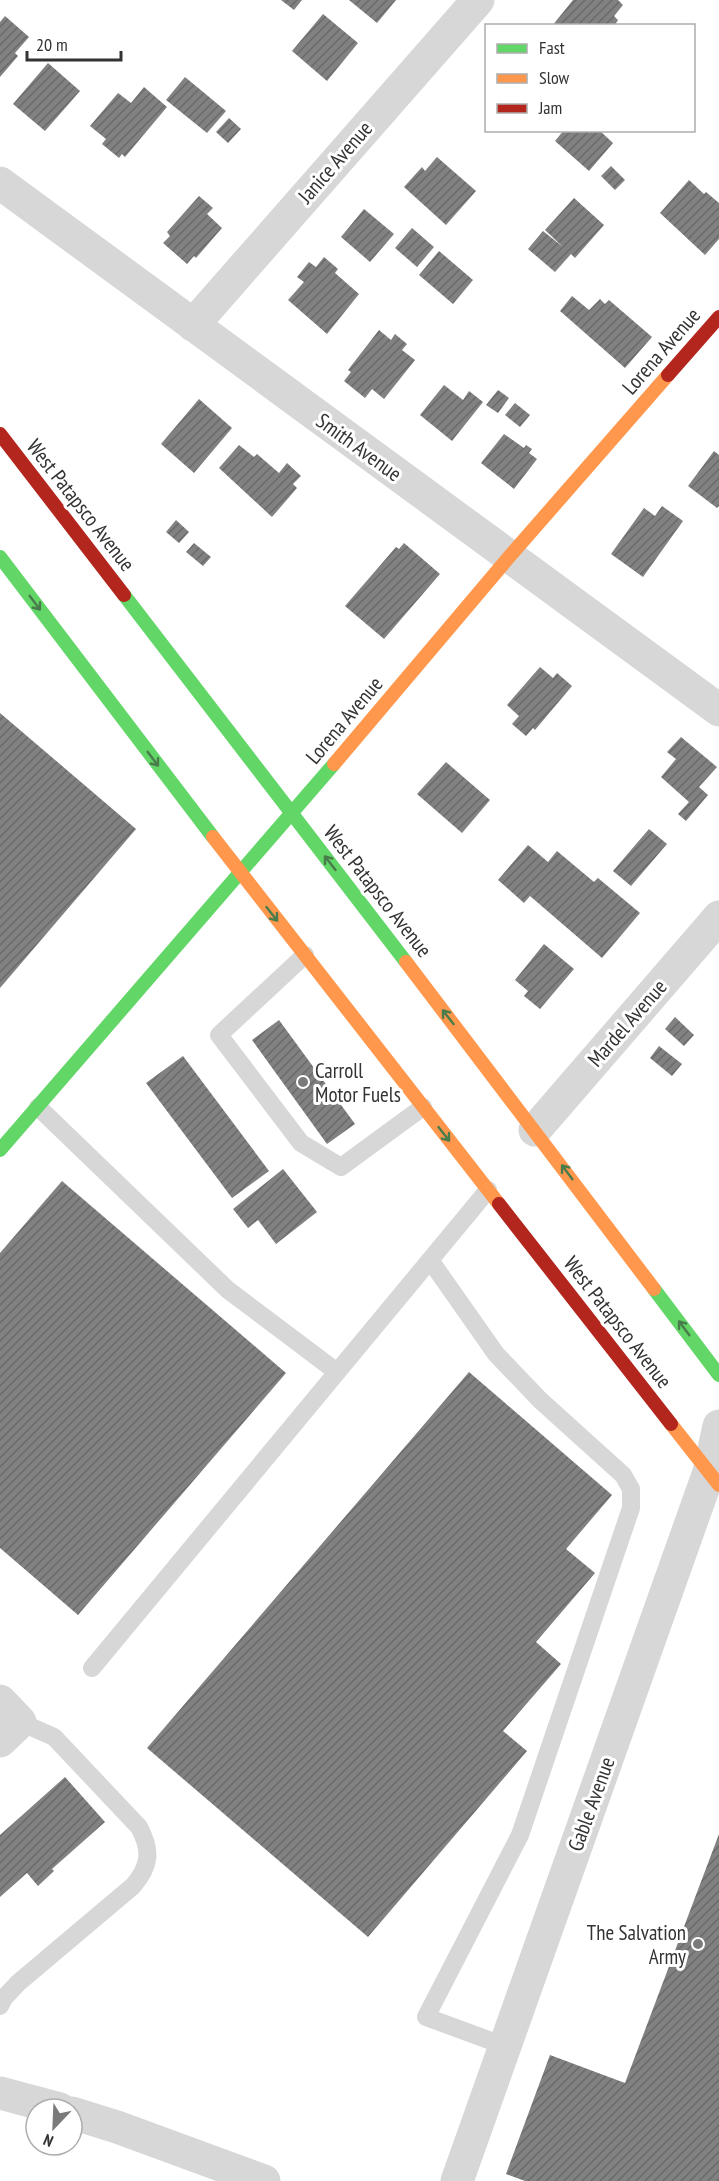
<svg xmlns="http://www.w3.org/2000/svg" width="719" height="2181" font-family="'PT Sans Narrow',sans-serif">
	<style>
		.building { fill: url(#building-hatch) }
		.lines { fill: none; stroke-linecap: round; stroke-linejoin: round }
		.lane { stroke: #d7d7d7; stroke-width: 18 }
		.street { stroke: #d7d7d7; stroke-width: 33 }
		.fast { stroke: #63d668; stroke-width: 14 }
		.slow { stroke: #ff974d; stroke-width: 14 }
		.jam { stroke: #b3261e; stroke-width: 14 }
		.oneway { stroke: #497c4b }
		.poi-dot { fill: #7a7a7a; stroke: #fff; stroke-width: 2 }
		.labels { text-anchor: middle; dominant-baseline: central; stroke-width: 6; stroke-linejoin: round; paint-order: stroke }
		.street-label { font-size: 21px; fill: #333; stroke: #fff }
		.poi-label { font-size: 21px; fill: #333; stroke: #fff; text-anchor: start }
	</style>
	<defs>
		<pattern id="building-hatch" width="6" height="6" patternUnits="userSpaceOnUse" patternTransform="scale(1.5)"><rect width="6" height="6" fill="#818181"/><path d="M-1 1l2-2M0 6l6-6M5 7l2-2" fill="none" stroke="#6a6a6a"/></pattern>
	</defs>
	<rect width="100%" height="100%" fill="#fff"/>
	<g class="building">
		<path d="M281,0h21l-8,10z"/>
		<path d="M349,0h47l-19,23z"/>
		<path d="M573,0h45l5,5 -9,11 4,4 -4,6h-62z"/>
		<path d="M323,14l35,29 -31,38 -35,-30z"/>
		<path d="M5,16l24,21 -14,16 3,3 -18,21v-55z"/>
		<path d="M48,63l32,28 -35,40 -32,-27z"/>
		<path d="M185,77l41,34 -19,22 -41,-33z"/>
		<path d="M144,87l23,20 -42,50 -3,-3 -3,4 -17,-14 4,-5 -16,-13 28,-33 13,10z"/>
		<path d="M229,118l12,11 -13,14 -12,-11z"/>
		<path d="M564,130h35l14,13 -24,28 -34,-30z"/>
		<path d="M437,157l39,34 -30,34 -42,-38 18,-20 3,4z"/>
		<path d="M611,166l14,14 -10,10 -14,-14z"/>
		<path d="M689,180l15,14 2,-2 13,11v36l-14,16 -45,-42z"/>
		<path d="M199,196l14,12 -6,6 15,14 -26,30 -2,-2 -7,8 -24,-21 7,-7 -3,-4z"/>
		<path d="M574,198l30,27 -29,33 -4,-4 -16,18 -27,-23 15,-18 20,16 -18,-17z"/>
		<path d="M364,209l30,25 -24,28 -29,-25z"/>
		<path d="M412,228l22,19 -17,20 -22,-19z"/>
		<path d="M439,251l34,29 -20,24 -34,-29z"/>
		<path d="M324,257l14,12 -3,4 24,21 -32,40 -39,-34 16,-18 -7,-5 12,-15 7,5z"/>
		<path d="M572,296l17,14 11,-11 5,5 4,-4 43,37 -27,31 -65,-57z"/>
		<path d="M379,330l12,10 4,-6 12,10 -5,6 13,10 -31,39 -12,-10 -7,9 -21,-17 7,-9 -3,-2z"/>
		<path d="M444,385l19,15 6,-9 14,11 -31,39 -32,-26z"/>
		<path d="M498,390l11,8 -11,15 -12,-8z"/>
		<path d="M199,399l33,29 -38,45 -33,-29z"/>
		<path d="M515,403l15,12 -10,12 -15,-12z"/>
		<path d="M504,434l20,14 2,-3 6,4 -3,4 8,6 -23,30 -33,-26z"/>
		<path d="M239,445l15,12 3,-3 22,19 8,-10 14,13 -8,8 4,4 -25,29 -53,-49z"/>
		<path d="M714,451l5,4v51l-2,2 -29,-22z"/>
		<path d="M662,506l21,15 -40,56 -32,-23 33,-46 11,8z"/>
		<path d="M176,520l13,12 -10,11 -13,-11z"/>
		<path d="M194,543l17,14 -8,9 -17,-14z"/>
		<path d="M404,543l36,31 -56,65 -39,-33 51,-59 3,2z"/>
		<path d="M540,667l13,11 4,-5 15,13 -37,44 -2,-2 -7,8 -14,-12 7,-8 -12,-11z"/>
		<path d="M0,713l136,116 -136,159z"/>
		<path d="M681,737l36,30 -18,20 9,8 -22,26 -8,-7 11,-12 -28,-25 15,-18 -9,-7z"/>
		<path d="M446,762l44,38 -28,33 -45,-39z"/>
		<path d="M649,829l18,15 -36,42 -18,-15z"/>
		<path d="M528,845l20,17 9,-11 37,31 4,-4 42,35 -38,45 -72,-62 -6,7 -26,-23z"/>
		<path d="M544,944l30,25 -34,40 -16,-13 4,-5 -13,-11z"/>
		<path d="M675,1017l19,18 -10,11 -19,-17z"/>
		<path d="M279,1020l76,104 -28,20 -75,-104z"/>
		<path d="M659,1046l23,18 -10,12 -22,-18z"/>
		<path d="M183,1056l86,115 -37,27 -86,-115z"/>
		<path d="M283,1169l34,43 -41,32 -18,-24 -10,8 -15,-19z"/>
		<path d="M62,1181l224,192 -208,242 -78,-67v-295z"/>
		<path d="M469,1372l143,123 -46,54 29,24 -59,69 25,22 -58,67 24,20 -159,186 -221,-189z"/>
		<path d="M65,1777l40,45 -53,47 2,2 -16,15 -11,-13 -27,24v-62z"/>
		<path d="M719,1834v347h-194l-19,-7 44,-119 75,28z"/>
	</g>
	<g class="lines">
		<g class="lane">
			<path d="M305,955l-86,80 82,108 40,24 82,-60"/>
			<path d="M38,1107l190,183 109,82"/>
			<path d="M430,1260l66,94 44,46 83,75 8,14v19l-111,327 -94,182 79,29"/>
			<path d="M92,1668l396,-478"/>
			<path d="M0,2006l4,-8 14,-15 115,-97c17,-20 19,-35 6,-59l-85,-90 -34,-15"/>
		</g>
		<g class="street">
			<path d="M0,183l719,527"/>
			<path d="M193,325l285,-325"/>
			<path d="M535,1130l184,-213"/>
			<path d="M0,1701l20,21 -20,19"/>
			<path d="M0,2093l60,16"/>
			<path d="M72,2113l45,14 147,54"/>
			<path d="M457,2181l252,-709 10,-46"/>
		</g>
		<g class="fast">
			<path d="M0,557l213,280"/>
			<path d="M124,595l282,367"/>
			<path d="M0,1150l334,-386"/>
			<path d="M654,1289l65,86"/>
		</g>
		<g class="slow">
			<path d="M334,764l175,-207 159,-182"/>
			<path d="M213,837l286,367"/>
			<path d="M406,962l248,327"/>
			<path d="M671,1424l48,61"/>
		</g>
		<g class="jam">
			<path d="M668,375l51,-58"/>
			<path d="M0,434l124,161"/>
			<path d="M499,1204l172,220"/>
		</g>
	</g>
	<defs><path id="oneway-shaft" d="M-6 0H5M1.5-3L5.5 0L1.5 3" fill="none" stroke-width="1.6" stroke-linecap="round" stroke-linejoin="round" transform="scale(1.5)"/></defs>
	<g class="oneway">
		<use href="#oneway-shaft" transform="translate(35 603) rotate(53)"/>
		<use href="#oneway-shaft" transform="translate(153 759) rotate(53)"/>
		<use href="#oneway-shaft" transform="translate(330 863) rotate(-128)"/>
		<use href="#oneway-shaft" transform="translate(272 914) rotate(52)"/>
		<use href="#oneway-shaft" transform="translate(448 1017) rotate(-128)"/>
		<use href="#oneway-shaft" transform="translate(444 1134) rotate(52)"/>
		<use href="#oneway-shaft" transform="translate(567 1172) rotate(-127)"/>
		<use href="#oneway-shaft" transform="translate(684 1328) rotate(-127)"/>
	</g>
	<g class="poi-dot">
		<circle cx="303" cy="1082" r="6"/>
		<circle cx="698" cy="1944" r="6"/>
	</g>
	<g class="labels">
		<g class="street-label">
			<text transform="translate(335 162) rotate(-49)">Janice Avenue</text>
			<text transform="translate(661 351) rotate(-49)">Lorena Avenue</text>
			<text transform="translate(359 447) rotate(36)">Smith Avenue</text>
			<text transform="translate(81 505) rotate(52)">West Patapsco Avenue</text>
			<text transform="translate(344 720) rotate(-50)">Lorena Avenue</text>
			<text transform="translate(378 891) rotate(52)">West Patapsco Avenue</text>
			<text transform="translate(627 1023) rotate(-49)">Mardel Avenue</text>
			<text transform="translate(618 1322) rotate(52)">West Patapsco Avenue</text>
			<text transform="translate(591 1804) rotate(-70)">Gable Avenue</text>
		</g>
		<g class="poi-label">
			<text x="315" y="1070">Carroll<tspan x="315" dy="24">Motor Fuels</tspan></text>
			<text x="686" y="1932" text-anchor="end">The Salvation<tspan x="686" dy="24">Army</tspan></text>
		</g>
	</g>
	<rect x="485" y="24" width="210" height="108" fill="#ffffff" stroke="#adadad" stroke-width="1.5"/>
	<rect x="497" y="44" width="30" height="9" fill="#63d668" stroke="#adadad" stroke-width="1.5"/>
	<text x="539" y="54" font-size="18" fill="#333333">Fast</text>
	<rect x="497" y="74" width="30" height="9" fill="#ff974d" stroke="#adadad" stroke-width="1.5"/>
	<text x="539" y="84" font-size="18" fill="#333333">Slow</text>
	<rect x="497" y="104" width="30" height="9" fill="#b3261e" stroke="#adadad" stroke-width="1.5"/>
	<text x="539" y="114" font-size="18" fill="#333333">Jam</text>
	<g transform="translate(54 2127) rotate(203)"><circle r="28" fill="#ffffff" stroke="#adadad" stroke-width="1.5"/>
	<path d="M0-4.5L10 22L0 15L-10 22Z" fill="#7a7a7a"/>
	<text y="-9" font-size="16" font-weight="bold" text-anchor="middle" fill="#333333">N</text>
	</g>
	<path d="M27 51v9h94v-9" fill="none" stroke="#333333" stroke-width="3"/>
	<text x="36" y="51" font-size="18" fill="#333333" stroke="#ffffff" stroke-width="4.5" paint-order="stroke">20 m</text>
</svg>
